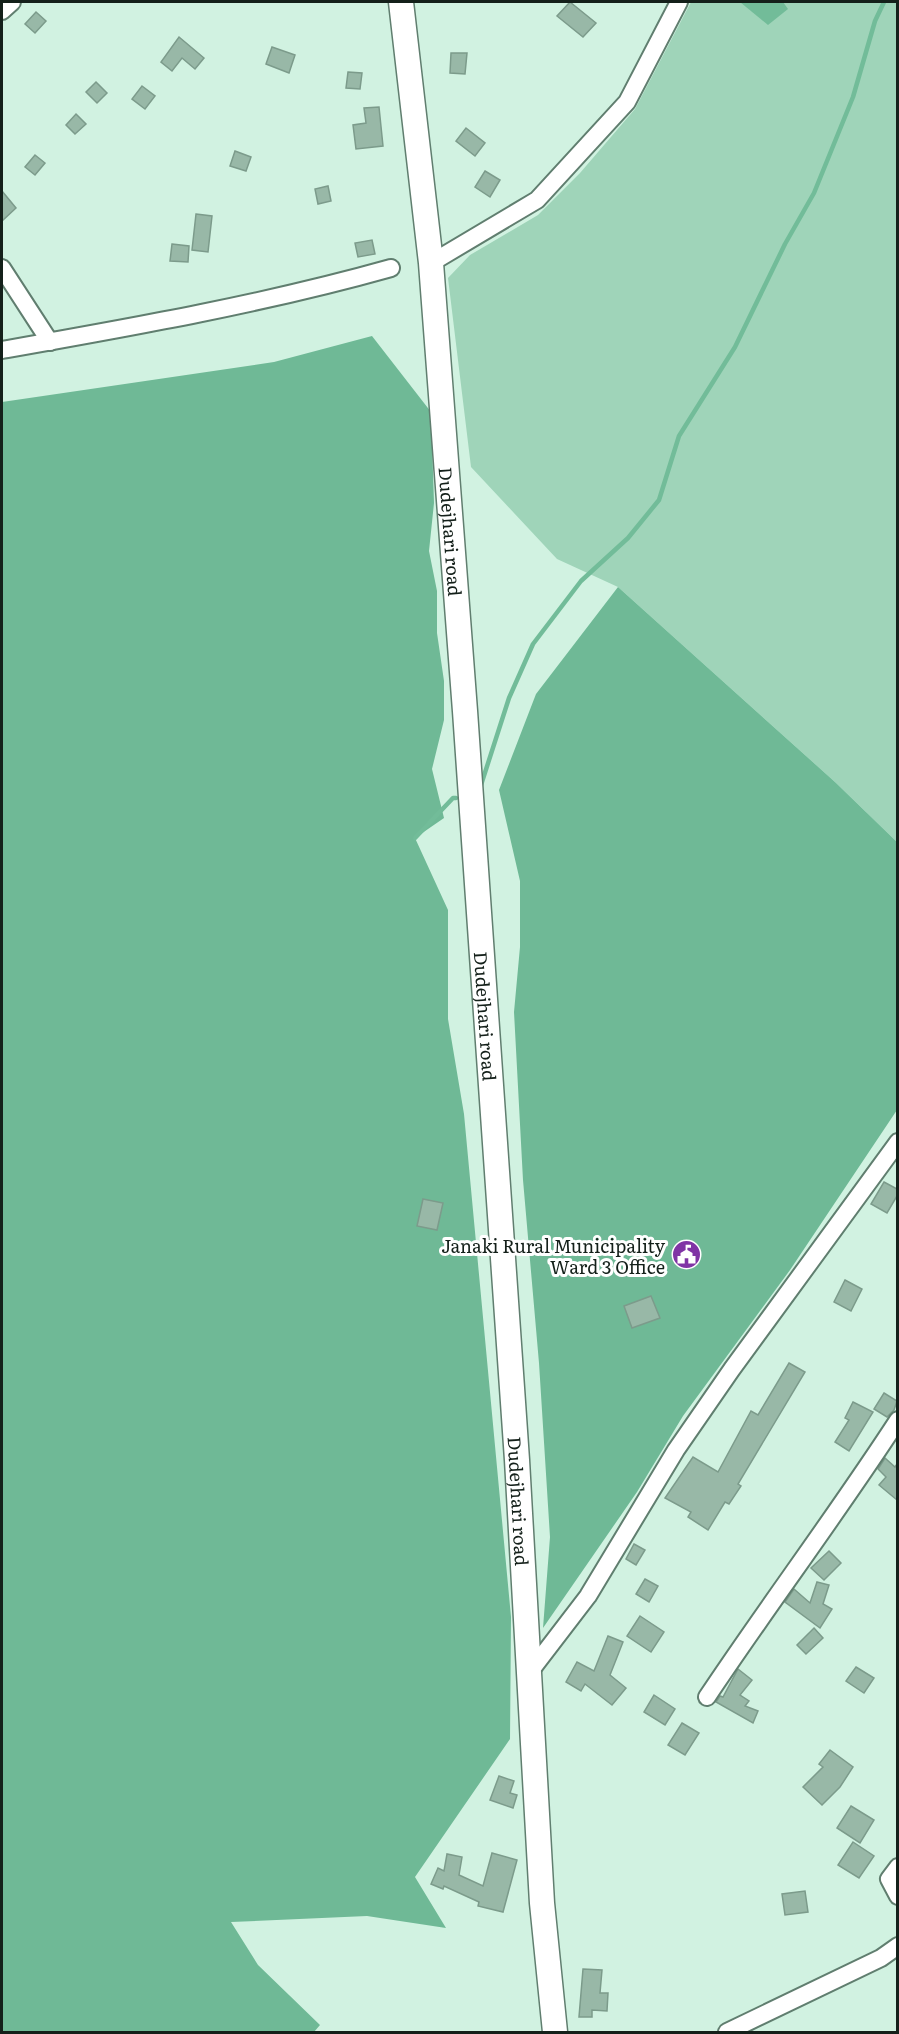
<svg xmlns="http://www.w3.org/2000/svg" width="899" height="2034" font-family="Literata,serif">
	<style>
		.green { fill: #9fd4b9 }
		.forest { fill: #6fb996 }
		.water { fill: #72bc99 }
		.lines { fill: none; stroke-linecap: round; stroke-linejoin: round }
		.stream { stroke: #72bc99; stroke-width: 4.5 }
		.building { fill: #98b8a7; stroke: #7c9b8b; stroke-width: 1.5 }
		.street-casing { stroke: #607e6f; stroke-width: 20 }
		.secondary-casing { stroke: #607e6f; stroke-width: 27 }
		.street { stroke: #fff; stroke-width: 16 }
		.secondary { stroke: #fff; stroke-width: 24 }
		.labels { text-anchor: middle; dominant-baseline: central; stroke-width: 6; stroke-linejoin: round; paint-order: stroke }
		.street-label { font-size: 18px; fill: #14201a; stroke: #fff }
		.poi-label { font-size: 18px; fill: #14201a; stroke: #fff; text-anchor: end }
	</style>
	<rect width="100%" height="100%" fill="#d1f2e1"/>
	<path class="green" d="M691,2h206v840l-62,-60 -217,-195 -61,-28 -86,-92 -23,-189 22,-23 68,-40 42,-42 55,-64z"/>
	<g class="forest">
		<path d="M372,336l59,76 3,91 -5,48 8,40v42l7,48v39l-12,49 12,49 -29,20 33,72v109l16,95 47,503 -1,122 -95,138 31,51 -79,-12 -136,6 27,43 62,60 -6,7h-312v-1630l272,-40z"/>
		<path d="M618,587l217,195 62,60v268l-107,160 -107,146 -46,76 -94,136 7,-91 -11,-174 -16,-183 -9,-168 6,-65v-66l-21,-91 37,-96z"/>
	</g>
	<path class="water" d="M740,2h43l5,7 -20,16z"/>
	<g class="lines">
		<g class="stream">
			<path d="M481,785l28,-87 24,-54 48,-63 47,-43 31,-38 20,-64 56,-89 50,-103 29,-51 39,-96 22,-76 9,-19"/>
			<path d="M415,838l38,-40h3"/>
		</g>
	</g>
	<g class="building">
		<path d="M570,2l26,21 -13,14 -26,-21z"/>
		<path d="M36,12l10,9 -11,12 -10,-9z"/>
		<path d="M179,37l25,21 -9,11 -13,-11 -10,13 -11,-9z"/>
		<path d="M272,47l23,8 -6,18 -23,-9z"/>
		<path d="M451,53h16l-2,21 -15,-1z"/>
		<path d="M348,72l14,1 -2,16 -14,-1z"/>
		<path d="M96,82l11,11 -10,10 -11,-11z"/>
		<path d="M142,86l13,10 -10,13 -13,-10z"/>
		<path d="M379,107l4,39 -27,3 -3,-24 13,-2 -2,-15z"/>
		<path d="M76,114l10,10 -11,10 -9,-9z"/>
		<path d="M466,128l19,15 -10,13 -19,-15z"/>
		<path d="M235,151l16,6 -5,14 -16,-5z"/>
		<path d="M35,155l10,8 -10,12 -10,-8z"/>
		<path d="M485,171l15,9 -10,17 -15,-10z"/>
		<path d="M328,186l3,15 -13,3 -3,-15z"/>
		<path d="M2,191l14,17 -14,13z"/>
		<path d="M196,214l16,2 -4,36 -16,-2z"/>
		<path d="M372,240l3,14 -17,3 -3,-14z"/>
		<path d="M172,244l17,2 -1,16 -18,-1z"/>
		<path d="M884,1182l13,7v7l-10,17 -16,-9z"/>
		<path d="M423,1199l20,4 -6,27 -20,-4z"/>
		<path d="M845,1280l17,9 -11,22 -17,-9z"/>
		<path d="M651,1296l9,22 -28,10 -8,-22z"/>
		<path d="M789,1363l16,9 -67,112 3,2 -12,18 -4,-2 -17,28 -20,-13 3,-5 -26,-14 28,-41 25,15 33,-61 7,4z"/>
		<path d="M884,1393l13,8 -3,9 -7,7 -13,-8z"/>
		<path d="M853,1402l20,10 -24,39 -14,-9 14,-22 -4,-2z"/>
		<path d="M885,1458l10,9 2,-3v36l-18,-15 7,-8 -8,-8z"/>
		<path d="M634,1544l11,6 -9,15 -10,-6z"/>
		<path d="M829,1551l12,12 -17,17 -13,-12z"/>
		<path d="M645,1579l13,7 -9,16 -13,-8z"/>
		<path d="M817,1582l12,3 -6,19 9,5 -12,19 -35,-26 9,-13 16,14z"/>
		<path d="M640,1616l24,16 -13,20 -24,-16z"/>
		<path d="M814,1628l9,10 -17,16 -9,-9z"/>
		<path d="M608,1636l15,6 -13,33 16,13 -14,17 -27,-21 -4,7 -15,-9 11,-20 17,9z"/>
		<path d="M856,1667l18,11 -10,15 -18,-12z"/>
		<path d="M738,1669l14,11 -12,15 9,6 -4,5 13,5 -5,12 -37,-21 4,-6 3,1z"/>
		<path d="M654,1695l21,14 -10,16 -21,-13z"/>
		<path d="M682,1723l17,10 -14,22 -17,-10z"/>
		<path d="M830,1750l23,17 -13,20 -18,18 -19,-18 20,-20 -4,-3z"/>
		<path d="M499,1776l15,5 -4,12 7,2 -4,13 -23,-8z"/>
		<path d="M851,1806l23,14 -14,23 -23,-15z"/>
		<path d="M853,1842l21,14 -15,22 -21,-13z"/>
		<path d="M492,1853l25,7 -14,52 -25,-6 1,-4 -35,-16 -1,3 -12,-5 7,-16 6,3 3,-17 15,3 -3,18 24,11z"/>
		<path d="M805,1891l3,21 -23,3 -3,-21z"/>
		<path d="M583,1969l19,1 -2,23h8l-1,18 -15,-1v7h-13z"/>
	</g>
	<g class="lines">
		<defs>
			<g id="street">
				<path d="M2,11l10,-9"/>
				<path d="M431,263l106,-63 90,-98 52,-100"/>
				<path d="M2,268l48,74"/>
				<path d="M2,350c130,-23 261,-46 389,-82"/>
				<path d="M529,1673l59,-77 88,-146 56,-81 166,-227"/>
				<path d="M707,1697c62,-93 130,-183 191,-277"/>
				<path d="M898,1867l-9,12 9,17"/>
				<path d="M727,2032l154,-74 17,-12"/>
			</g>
			<g id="secondary">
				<path id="s1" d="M401,2l30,261 34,448 52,749 25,443 13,129"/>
			</g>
		</defs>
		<use href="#street" class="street-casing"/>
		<use href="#secondary" class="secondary-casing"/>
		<use href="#street" class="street"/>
		<use href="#secondary" class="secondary"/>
	</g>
	<defs>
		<symbol id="civic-disc" viewBox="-11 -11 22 22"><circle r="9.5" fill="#8034a5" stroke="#fff"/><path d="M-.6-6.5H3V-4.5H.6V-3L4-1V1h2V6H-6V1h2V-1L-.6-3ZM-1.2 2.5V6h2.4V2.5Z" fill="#fff"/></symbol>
	</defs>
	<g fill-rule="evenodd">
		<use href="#civic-disc" x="670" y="1238" width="33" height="33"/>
	</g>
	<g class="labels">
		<g class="street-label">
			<text stroke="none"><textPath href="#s1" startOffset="532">Dudejhari road</textPath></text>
			<text stroke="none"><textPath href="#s1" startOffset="1018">Dudejhari road</textPath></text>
			<text stroke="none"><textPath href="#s1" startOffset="1504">Dudejhari road</textPath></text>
		</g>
		<g class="poi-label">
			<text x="665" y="1245">Janaki Rural Municipality<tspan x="665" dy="21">Ward 3 Office</tspan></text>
		</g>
	</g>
	<rect width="899" height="2034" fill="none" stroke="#14201a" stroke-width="6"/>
</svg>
